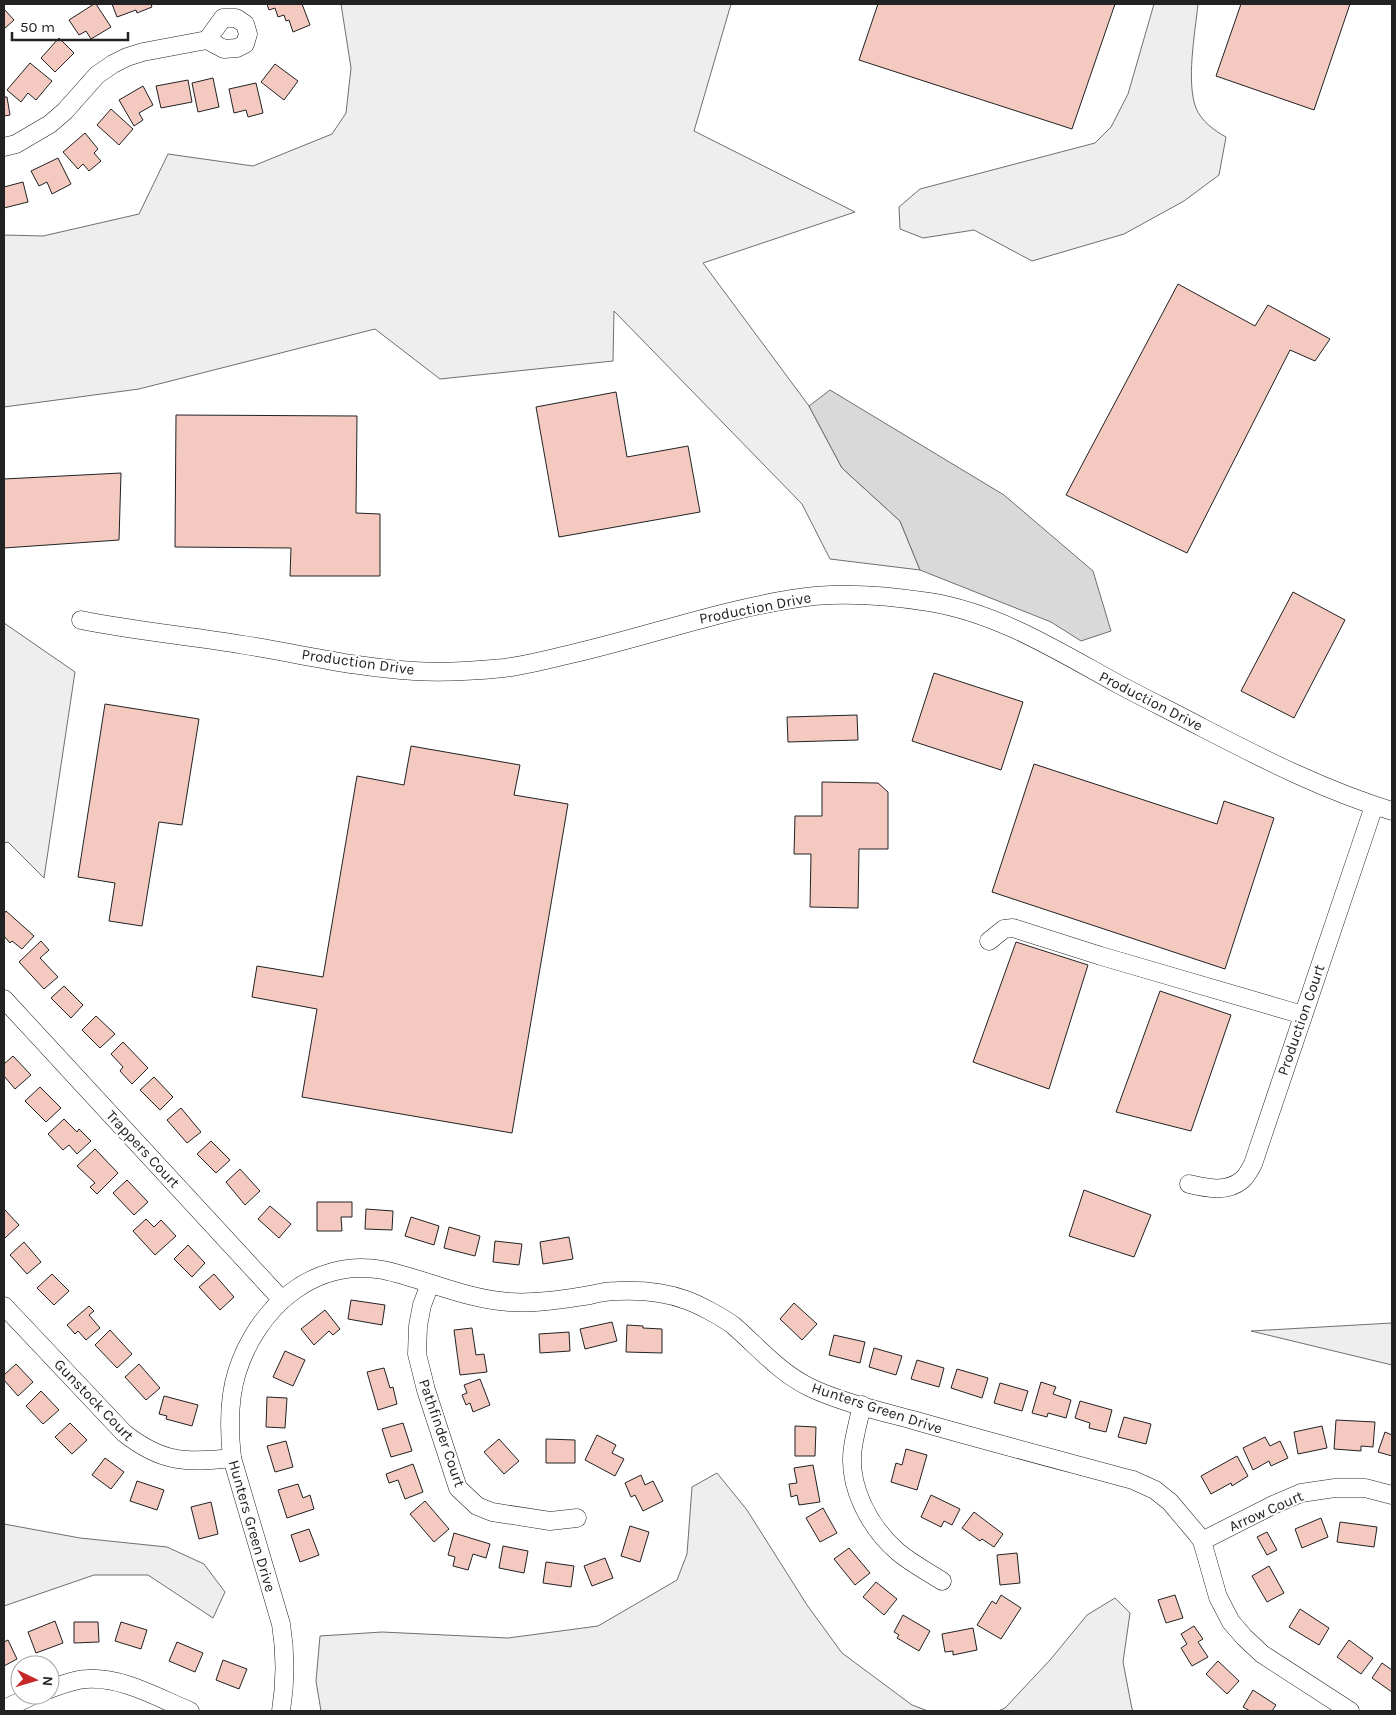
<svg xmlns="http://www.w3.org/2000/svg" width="1396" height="1715" font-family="Karla,sans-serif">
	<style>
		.green { fill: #eee; stroke: #6f6f6f }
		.water { fill: #d9d9d9; stroke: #6f6f6f }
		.building { fill: #f3c9c0; stroke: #222 }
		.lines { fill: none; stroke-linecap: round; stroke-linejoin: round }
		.minor-casing { stroke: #222; stroke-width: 19 }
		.minor { stroke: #fff; stroke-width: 18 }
		.labels { text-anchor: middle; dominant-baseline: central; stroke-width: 4; stroke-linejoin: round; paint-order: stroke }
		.street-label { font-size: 15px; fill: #222; stroke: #fff }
	</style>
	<rect width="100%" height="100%" fill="#fff"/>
	<g class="green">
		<path d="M341,4h390l-37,127 161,81 -152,51 106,143 33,62 58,53 20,49 -90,-11 -28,-55 -188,-193 -1,50 -173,18 -65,-50 -236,60 -135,18v-172l39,1 96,-22 29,-60 85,12 79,-32 14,-21 5,-45z"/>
		<path d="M1154,4h44c-3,29 -12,78 -2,104 5,13 19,23 30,29l-7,38 -35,26 -60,33 -92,27 -58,-31 -51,8 -23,-9 -1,-22 21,-18 175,-46 16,-16 17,-33z"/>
		<path d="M4,623l71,49 -31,206 -36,-36 -4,1z"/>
		<path d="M1392,1323v42l-141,-34z"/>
		<path d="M717,1473l30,37 60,95 35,48 70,52 16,6h-607l-5,-30 4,-45 62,-4 126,6 90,-12 79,-46 10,-26 5,-67z"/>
		<path d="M4,1524l76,14 87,9 37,17 21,28 -12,26 -65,-43h-54l-90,31z"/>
		<path d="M1115,1598l15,15 -7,49 9,47 2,2h-136l7,-3 45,-48 37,-45z"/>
	</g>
	<path class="water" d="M830,390l174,105 89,76 18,60 -30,10 -30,-19 -131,-52 -20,-49 -58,-53 -33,-62z"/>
	<g class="building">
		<path d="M94,4h2l15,23 -20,12 -5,-8 -7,4 -10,-15z"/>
		<path d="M112,4h39l1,3 -15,6 -1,-3 -19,7z"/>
		<path d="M267,4h35l8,21 -17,7 -4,-12 -3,1 -2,-6 -6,2 -3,-9 -6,2z"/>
		<path d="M878,4h237l-43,125 -213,-69z"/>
		<path d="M1241,4h109l-36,106 -98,-34z"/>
		<path d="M4,9l10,11 -10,9z"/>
		<path d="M59,38l15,15 -19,19 -14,-14z"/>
		<path d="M30,63l22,18 -16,19 -8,-7 -7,9 -14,-12z"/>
		<path d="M275,64l23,17 -14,19 -23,-18z"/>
		<path d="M213,78l6,29 -21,5 -6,-29z"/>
		<path d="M188,80l4,22 -31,6 -5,-22z"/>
		<path d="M256,83l7,30 -15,4 -2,-7 -12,3 -5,-24z"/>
		<path d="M143,86l10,19 -14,8 4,7 -9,6 -15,-26z"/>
		<path d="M4,97h3l3,18 -6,1z"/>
		<path d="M111,109l22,20 -14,16 -22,-20z"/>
		<path d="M85,133l13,16 -4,4 7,8 -12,10 -6,-7 -5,5 -15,-17z"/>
		<path d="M58,158l13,26 -19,10 -5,-12 -8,4 -8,-15z"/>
		<path d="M23,182l5,20 -24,6v-21z"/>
		<path d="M1178,284l77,42 13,-21 62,34 -15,22 -25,-11 -103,203 -121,-58z"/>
		<path d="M616,392l11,65 61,-11 12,66 -141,25 -23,-130z"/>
		<path d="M176,415l181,1 -1,97 24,1v62h-90l1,-28 -116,-1z"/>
		<path d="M121,473l-2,67 -115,8v-69z"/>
		<path d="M1293,592l52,28 -51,98 -53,-27z"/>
		<path d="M934,673l89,29 -22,68 -89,-29z"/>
		<path d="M105,704l94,15 -17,106 -23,-3 -17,104 -33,-5 6,-38 -37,-6z"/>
		<path d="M857,715l1,25 -70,2 -1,-25z"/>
		<path d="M411,746l109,19 -6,30 54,9 -56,329 -210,-36 15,-88 -65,-12 5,-31 66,11 34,-201 47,9z"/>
		<path d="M1034,764l183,60 7,-23 50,17 -49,151 -233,-77z"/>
		<path d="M822,782l56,1 10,9v57h-29l-1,59 -48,-1 1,-53h-17l1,-38h27z"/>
		<path d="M6,911l28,25 -12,13 -10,-8 -2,2 -6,-7v-22z"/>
		<path d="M41,941l8,9 -9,8 18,19 -14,12 -25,-27z"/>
		<path d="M1016,942l72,23 -39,124 -76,-27z"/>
		<path d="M64,986l19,19 -12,13 -20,-20z"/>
		<path d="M1160,991l71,24 -40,116 -75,-19z"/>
		<path d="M96,1016l19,18 -15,14 -18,-18z"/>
		<path d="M123,1042l25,26 -16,16 -12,-13 3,-4 -12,-13z"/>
		<path d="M13,1056l18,19 -16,14 -11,-13v-12z"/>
		<path d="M154,1077l19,20 -13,13 -20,-20z"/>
		<path d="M40,1087l21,21 -15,14 -21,-21z"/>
		<path d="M181,1108l20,24 -14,11 -20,-23z"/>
		<path d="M64,1119l13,13 2,-3 12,12 -14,13 -8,-9 -6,5 -15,-16z"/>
		<path d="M211,1141l19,19 -14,13 -19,-19z"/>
		<path d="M95,1149l23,24 -21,21 -7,-7 5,-4 -18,-17z"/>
		<path d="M240,1169l20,22 -15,14 -19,-23z"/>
		<path d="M127,1180l21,22 -14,13 -21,-22z"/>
		<path d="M1084,1190l67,25 -17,42 -65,-21z"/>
		<path d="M317,1202h35v15h-11l1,14h-25z"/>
		<path d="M270,1206l21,18 -12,14 -21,-19z"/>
		<path d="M4,1209l15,16 -14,13 -1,-1z"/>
		<path d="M366,1209l27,2 -1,19 -27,-1z"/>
		<path d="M411,1217l28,9 -5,19 -29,-9z"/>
		<path d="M146,1219l8,8 7,-7 15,16 -21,19 -22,-24z"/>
		<path d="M449,1227l31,9 -5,20 -31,-8z"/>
		<path d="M569,1237l4,22 -30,5 -3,-22z"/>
		<path d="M495,1241l27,3 -3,21 -26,-3z"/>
		<path d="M24,1242l17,20 -14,12 -17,-19z"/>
		<path d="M188,1245l17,18 -13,14 -18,-18z"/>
		<path d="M52,1274l17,17 -15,14 -17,-17z"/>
		<path d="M214,1274l20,23 -14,13 -21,-23z"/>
		<path d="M351,1300l34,5 -3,20 -34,-6z"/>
		<path d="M794,1303l23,21 -15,16 -22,-21z"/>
		<path d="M89,1306l5,5 -5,4 11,13 -14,12 -8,-9 -3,3 -8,-9z"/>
		<path d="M325,1310l15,19 -7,6 -4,-4 -15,14 -13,-16z"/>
		<path d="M612,1322l5,19 -32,8 -5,-20z"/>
		<path d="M627,1325l16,1v2l19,1v24l-36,-1z"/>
		<path d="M472,1328l4,27 8,-1 3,18 -27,3 -6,-45z"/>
		<path d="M110,1330l22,24 -15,14 -22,-23z"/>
		<path d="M569,1332l1,19 -30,2 -1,-19z"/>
		<path d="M834,1335l31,7 -5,21 -31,-8z"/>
		<path d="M874,1348l28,8 -6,19 -27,-8z"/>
		<path d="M285,1351l20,9 -12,26 -20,-9z"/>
		<path d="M917,1360l27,8 -5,19 -28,-8z"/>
		<path d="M16,1364l17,18 -15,14 -14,-16v-5z"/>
		<path d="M139,1364l21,24 -14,12 -21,-23z"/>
		<path d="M384,1368l6,20 3,-1 4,17 -19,6 -11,-38z"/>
		<path d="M957,1369l31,9 -6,20 -31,-10z"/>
		<path d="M480,1379l10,26 -17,7 -3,-9 -4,2 -4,-10 5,-2 -3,-8z"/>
		<path d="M1041,1382l15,5 -3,7 18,6 -5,18 -18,-5 -1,4 -15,-4z"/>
		<path d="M1000,1383l28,8 -6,20 -28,-8z"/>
		<path d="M41,1391l18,19 -16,14 -17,-18z"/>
		<path d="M164,1396l34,9 -6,21 -26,-7 1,-3 -8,-2z"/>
		<path d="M267,1397l20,1 -2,30 -19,-1z"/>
		<path d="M1080,1401l32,9 -6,22 -17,-4 1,-5 -15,-5z"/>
		<path d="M1124,1417l27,7 -5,20 -28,-7z"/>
		<path d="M1336,1420l39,2 -2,25 -12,-1v5l-27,-2z"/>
		<path d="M70,1423l17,17 -15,14 -17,-17z"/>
		<path d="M403,1423l9,28 -21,6 -9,-28z"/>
		<path d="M795,1426l21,1 -1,29h-20z"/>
		<path d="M1322,1426l5,22 -29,6 -4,-22z"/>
		<path d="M1385,1432l7,3v21l-14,-4z"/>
		<path d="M597,1435l19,10 -4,8 12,6 -9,17 -30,-16z"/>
		<path d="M1265,1437l5,9 10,-5 8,17 -17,8 -2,-5 -16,9 -10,-22z"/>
		<path d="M499,1439l20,22 -15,13 -20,-22z"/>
		<path d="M546,1439l29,1v23h-29z"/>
		<path d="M286,1441l7,26 -18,5 -8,-26z"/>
		<path d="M906,1449l21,6 -10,35 -26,-8 5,-19 6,2z"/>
		<path d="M1237,1456l11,20 -16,10 -1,-3 -20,11 -10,-18z"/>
		<path d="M105,1458l19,14 -13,17 -19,-14z"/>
		<path d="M413,1464l10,28 -18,7 -7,-19 -9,3 -3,-9z"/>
		<path d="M813,1465l7,37 -21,3 -2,-10 -6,2 -2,-13 8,-1 -3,-15z"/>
		<path d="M641,1475l4,10 8,-4 10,20 -20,10 -8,-16 -4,2 -6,-14z"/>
		<path d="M137,1481l27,9 -7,20 -27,-9z"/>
		<path d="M298,1484l5,14 7,-3 4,14 -27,9 -9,-28z"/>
		<path d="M931,1495l29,14 -8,16 -8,-4 -3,6 -20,-10z"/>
		<path d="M425,1501l24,28 -15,13 -24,-28z"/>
		<path d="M211,1502l7,32 -19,5 -8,-32z"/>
		<path d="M823,1508l14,25 -17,9 -14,-24z"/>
		<path d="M974,1512l29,22 -9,13 -12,-8 -2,2 -18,-13z"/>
		<path d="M1321,1518l7,19 -26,11 -7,-19z"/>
		<path d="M1340,1522l37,5 -3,20 -37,-5z"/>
		<path d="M630,1526l19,6 -9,30 -19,-6z"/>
		<path d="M309,1529l10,26 -19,7 -9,-27z"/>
		<path d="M1267,1532l10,18 -10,5 -10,-18z"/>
		<path d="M454,1533l36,11 -4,14 -13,-4 -5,16 -15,-4 2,-9 -7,-2z"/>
		<path d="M503,1546l25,5 -4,22 -25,-5z"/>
		<path d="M849,1548l21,25 -15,12 -21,-26z"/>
		<path d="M1017,1553l3,30 -20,2 -3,-30z"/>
		<path d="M605,1558l8,20 -21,8 -8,-20z"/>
		<path d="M546,1562l28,4 -3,21 -28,-4z"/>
		<path d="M1269,1566l15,27 -17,9 -15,-26z"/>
		<path d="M876,1582l21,17 -13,16 -21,-18z"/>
		<path d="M1001,1595l20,13 -20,31 -24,-14 15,-24 4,3z"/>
		<path d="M1175,1595l8,23 -17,5 -8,-23z"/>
		<path d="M1300,1609l29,19 -10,17 -30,-18z"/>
		<path d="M903,1615l27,16 -11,20 -22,-13 2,-3 -5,-3z"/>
		<path d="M55,1621l8,22 -27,10 -8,-21z"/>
		<path d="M74,1622h24l1,20 -25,1z"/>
		<path d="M121,1622l26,8 -6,19 -26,-8z"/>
		<path d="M1194,1626l9,13 -5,3 10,15 -16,9 -11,-18 6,-4 -6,-10z"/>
		<path d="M973,1628l4,22 -24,5v-4l-8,1 -3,-18z"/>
		<path d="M8,1640l9,19 -13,7v-24z"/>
		<path d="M1349,1640l24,18 -12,16 -24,-17z"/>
		<path d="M177,1642l26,11 -8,19 -26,-11z"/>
		<path d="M223,1660l24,9 -8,20 -23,-9z"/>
		<path d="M1218,1661l21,20 -12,13 -21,-20z"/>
		<path d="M1382,1663l10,7v22l-20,-14z"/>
		<path d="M1253,1690l23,15 -4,6h-22l-7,-4z"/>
	</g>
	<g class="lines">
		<defs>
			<g id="minor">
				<path d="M4,147l12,-3 34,-20 15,-13 32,-36 16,-11 14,-7 16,-5 64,-12 17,9 13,-1 8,-4 3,-10 -3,-10 -9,-6h-13l-16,22"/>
				<path d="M81,620c54,11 109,16 163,25 57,9 113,23 170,26 30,2 60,0 90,-3 23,-3 45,-9 67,-14 74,-17 146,-43 221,-55 44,-8 93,-4 137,3 69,11 129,49 189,82 28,15 57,29 85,44 62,32 123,63 189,83"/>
				<path d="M989,941l15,-12 9,-1 88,28 202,59"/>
				<path d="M4,999l278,301"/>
				<path d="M1189,1184c17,4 38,9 53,-4 5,-4 8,-11 11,-16l121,-358"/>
				<path d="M430,1284l-8,21 -4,21 -1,28 9,36 32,98 19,18 15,6 58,9 27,-3"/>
				<path d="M4,1306l120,127c38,30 62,30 108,25"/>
				<path d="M862,1405c-3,14 -7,28 -9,42 -6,38 16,80 45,105 13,11 30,20 44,29"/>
				<path d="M1202,1541l71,-36 28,-12 34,-5h30l27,7"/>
				<path d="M50,1689c11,-4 25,-10 37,-10 36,-2 71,19 103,32"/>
				<path d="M4,1709l30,-14"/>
				<path d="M281,1711c5,-31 5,-56 0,-87l-49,-166c-3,-28 -4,-58 5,-86 20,-63 76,-115 146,-102 42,9 82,29 126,32 27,2 54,-3 81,-7 8,-2 18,-4 27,-4 22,-1 48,1 69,9 12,4 38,18 48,26 25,22 45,46 75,61 31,15 71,24 104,33 73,21 146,40 220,60l22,10 15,12 27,32 5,7 16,56 13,25 13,15 18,17 88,57"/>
			</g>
		</defs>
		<use href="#minor" class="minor-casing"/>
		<use href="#minor" class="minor"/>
	</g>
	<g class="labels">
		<g class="street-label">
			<text transform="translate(755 608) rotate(-11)">Production Drive</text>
			<text transform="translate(358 662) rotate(8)">Production Drive</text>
			<text transform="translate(1151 701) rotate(27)">Production Drive</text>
			<text transform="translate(1301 1020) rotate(-71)">Production Court</text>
			<text transform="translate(143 1149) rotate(47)">Trappers Court</text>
			<text transform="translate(94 1400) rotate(46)">Gunstock Court</text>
			<text transform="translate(877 1408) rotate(18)">Hunters Green Drive</text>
			<text transform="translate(442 1433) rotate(71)">Pathfinder Court</text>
			<text transform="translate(1266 1511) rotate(-24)">Arrow Court</text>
			<text transform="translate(252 1526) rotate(74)">Hunters Green Drive</text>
		</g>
	</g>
	<rect width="1396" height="1715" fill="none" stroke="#222222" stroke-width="10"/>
	<g transform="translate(35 1680) rotate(95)"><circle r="24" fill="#ffffff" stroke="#a7a7a7"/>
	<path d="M0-4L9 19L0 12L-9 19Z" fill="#c62828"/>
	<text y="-8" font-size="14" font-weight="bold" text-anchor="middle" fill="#222222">N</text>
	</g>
	<path d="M12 32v8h116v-8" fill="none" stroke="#222222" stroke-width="2.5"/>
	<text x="20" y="32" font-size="15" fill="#222222" stroke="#ffffff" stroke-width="4" paint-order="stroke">50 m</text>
</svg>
